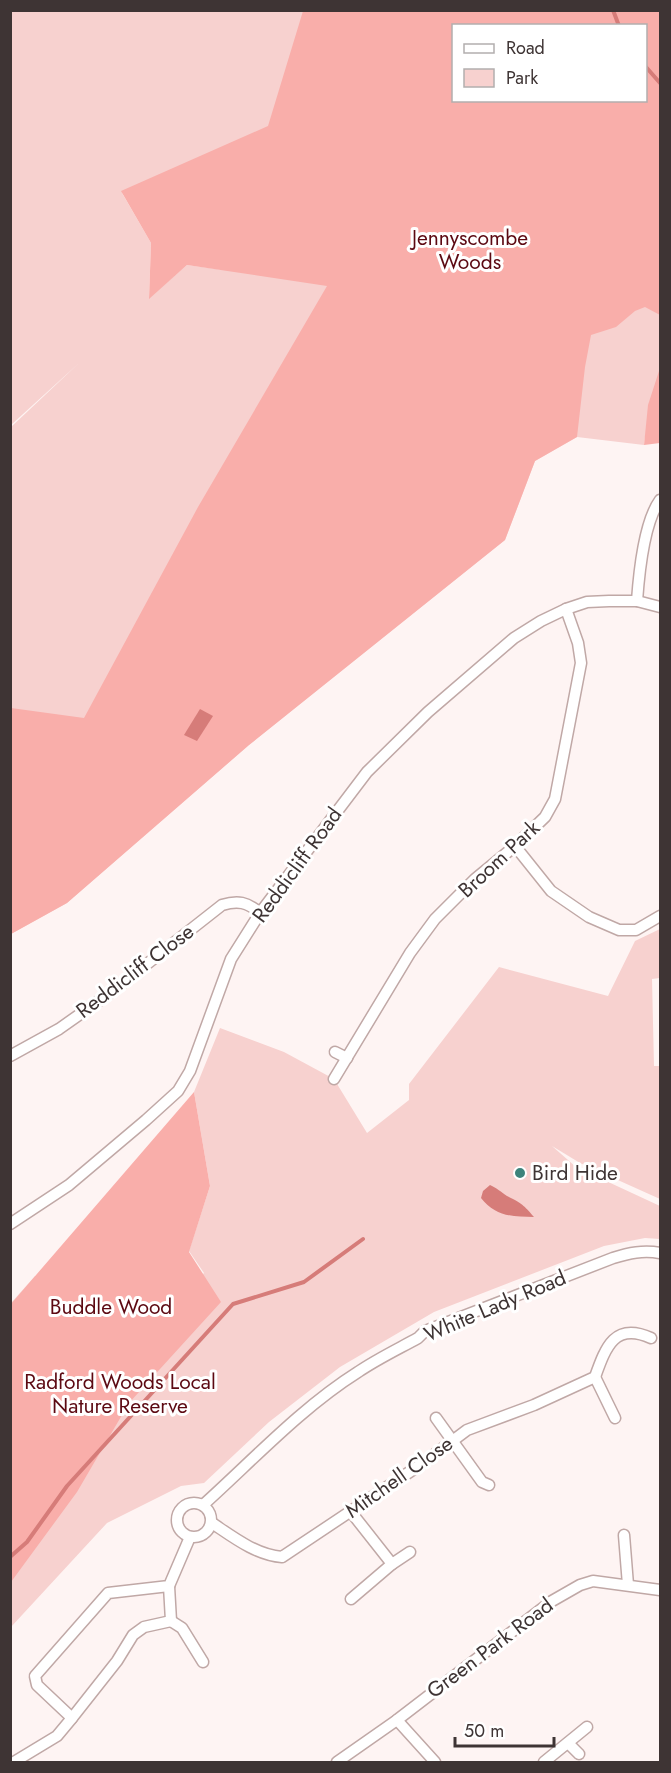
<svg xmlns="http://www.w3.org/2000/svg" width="671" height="1773" font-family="Jost,sans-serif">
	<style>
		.green { fill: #f7d1cf; fill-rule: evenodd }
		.forest { fill: #f9aeaa; fill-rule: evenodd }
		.water { fill: #d67c79 }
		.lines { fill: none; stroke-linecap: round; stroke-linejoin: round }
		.stream { stroke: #d67c79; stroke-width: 4 }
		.minor-casing { stroke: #c0a8a6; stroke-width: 13 }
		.minor { stroke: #fff; stroke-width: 10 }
		.poi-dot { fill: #3d837b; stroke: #fff; stroke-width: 2 }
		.labels { text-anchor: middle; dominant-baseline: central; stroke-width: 6; stroke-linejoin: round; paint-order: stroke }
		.park-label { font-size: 21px; fill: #5c0912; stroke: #fff }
		.street-label { font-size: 21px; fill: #3e3434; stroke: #fff }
		.poi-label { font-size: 21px; fill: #3e3434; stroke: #fff; text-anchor: start }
	</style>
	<rect width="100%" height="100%" fill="#fef4f3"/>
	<g class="green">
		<path d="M11,11h649v425l-15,1 -1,8 -67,-8 -42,24 -30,79 -256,205 -182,158 -56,31v-507l68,-64 -68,62zM454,26h192v74h-192zM122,193l102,77 -37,-5 -38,33 2,-55z"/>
		<path d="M660,929v49l-8,1 2,87h6v133l-80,-36 -28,-17 24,21 84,39v33l-15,-1 -41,8 -170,66 -94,55 -71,55 -65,61 -23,3 -74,37 -96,104v-324l24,-27 149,16 20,-19 -15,-22 21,-65 -16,-94 26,-64 64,24 50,27 33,54 42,-33v-16l90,-117 109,29 27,-55z"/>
	</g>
	<g class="forest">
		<path d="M303,11h357v304l-15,-8 -10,4 -19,16 -25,8 -6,32 -8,70 -42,24 -30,79 -256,205 -182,158 -56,31v-226l73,10 114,-211 129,-221 -140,-21 -38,34 2,-56 -30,-52 147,-65zM454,26h192v74h-192z"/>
		<path d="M660,368v75l-16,2 4,-40z"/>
		<path d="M194,1092l16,94 -21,66 32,50 -92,101 -52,89 -66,90v-278z"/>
	</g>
	<g class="water">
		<path d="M200,709l13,7 -16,25 -13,-6z"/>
		<path d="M490,1185c7,3 11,7 17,11 14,7 17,9 27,21 -22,0 -39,-1 -53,-19l2,-7z"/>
	</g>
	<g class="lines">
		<g class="stream">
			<path d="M613,10l6,16"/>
			<path d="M646,67l14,16"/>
			<path d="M10,1557l17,-15 40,-56 166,-182 71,-22 59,-43"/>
		</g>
		<defs>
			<g id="minor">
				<path d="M637,601c2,-28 7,-79 23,-101"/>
				<path d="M515,846l36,45 38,26 30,13h17l24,-14"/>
				<path d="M335,1052l12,6"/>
				<path d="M10,1056l49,-27 51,-36 112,-88c16,-5 25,-3 38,8"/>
				<path d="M334,1079l76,-126 25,-34 40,-40 40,-33 30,-29 10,-18 26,-136 -3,-20 -12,-34"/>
				<path d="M10,1224l59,-39 77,-65 32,-29 12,-20 41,-112 29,-46 107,-141 61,-60 86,-74 27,-17 25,-12 21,-7 22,-1h28l23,6"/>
				<path d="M595,1377l20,41"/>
				<path d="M436,1418l46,64 7,3"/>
				<circle cx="194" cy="1520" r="17"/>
				<path d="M203,1505c50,-45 98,-97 155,-133 19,-13 40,-23 60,-34l7,-7 188,-73c16,-5 30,-8 47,-5"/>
				<path d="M212,1523c21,14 44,32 70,34l141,-94 44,-33 67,-25 61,-28c11,-31 20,-55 56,-39"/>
				<path d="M624,1535l4,50"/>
				<path d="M392,1564l18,-12"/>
				<path d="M351,1599l41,-35 -41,-52"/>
				<path d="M171,1621l11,7 21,34"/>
				<path d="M72,1718l45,-57 16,-26 11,-8 27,-6 -2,-35"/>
				<path d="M397,1720l38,42"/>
				<path d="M568,1743l11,11"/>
				<path d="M14,1762l43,-26 15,-18 -35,-33 -2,-9 73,-83 61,-7 21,-49"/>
				<path d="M337,1762l60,-42 155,-119 28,-16 13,-4 67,9"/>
				<path d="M544,1762l43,-35"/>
			</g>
		</defs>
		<use href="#minor" class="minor-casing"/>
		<use href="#minor" class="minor"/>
	</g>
	<circle class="poi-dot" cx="520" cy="1173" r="6"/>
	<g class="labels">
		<g class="park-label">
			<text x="470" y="238">Jennyscombe<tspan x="470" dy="24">Woods</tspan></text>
			<text x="111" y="1307">Buddle Wood</text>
			<text x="120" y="1382">Radford Woods Local<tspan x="120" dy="24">Nature Reserve</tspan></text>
		</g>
		<g class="street-label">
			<text transform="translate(499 859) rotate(-43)">Broom Park</text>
			<text transform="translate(297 865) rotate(-54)">Reddicliff Road</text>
			<text transform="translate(135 971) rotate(-37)">Reddicliff Close</text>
			<text transform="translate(495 1306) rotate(-23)">White Lady Road</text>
			<text transform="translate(399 1477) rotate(-35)">Mitchell Close</text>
			<text transform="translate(490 1648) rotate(-37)">Green Park Road</text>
		</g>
		<g class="poi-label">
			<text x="532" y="1173">Bird Hide</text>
		</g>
	</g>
	<rect width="671" height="1773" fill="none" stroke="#3e3434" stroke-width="24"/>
	<rect x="452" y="24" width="195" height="78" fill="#ffffff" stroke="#b2aeae" stroke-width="1.5"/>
	<rect x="464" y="44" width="30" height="9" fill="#ffffff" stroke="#b2aeae" stroke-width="1.5"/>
	<text x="506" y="54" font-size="18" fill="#3e3434">Road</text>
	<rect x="464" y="69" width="30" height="18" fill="#f7d1cf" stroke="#b2aeae" stroke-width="1.5"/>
	<text x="506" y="84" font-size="18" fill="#3e3434">Park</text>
	<path d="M455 1737v9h99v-9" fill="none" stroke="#3e3434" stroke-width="3"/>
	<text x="464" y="1737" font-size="18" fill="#3e3434" stroke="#ffffff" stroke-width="4.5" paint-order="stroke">50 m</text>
</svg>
